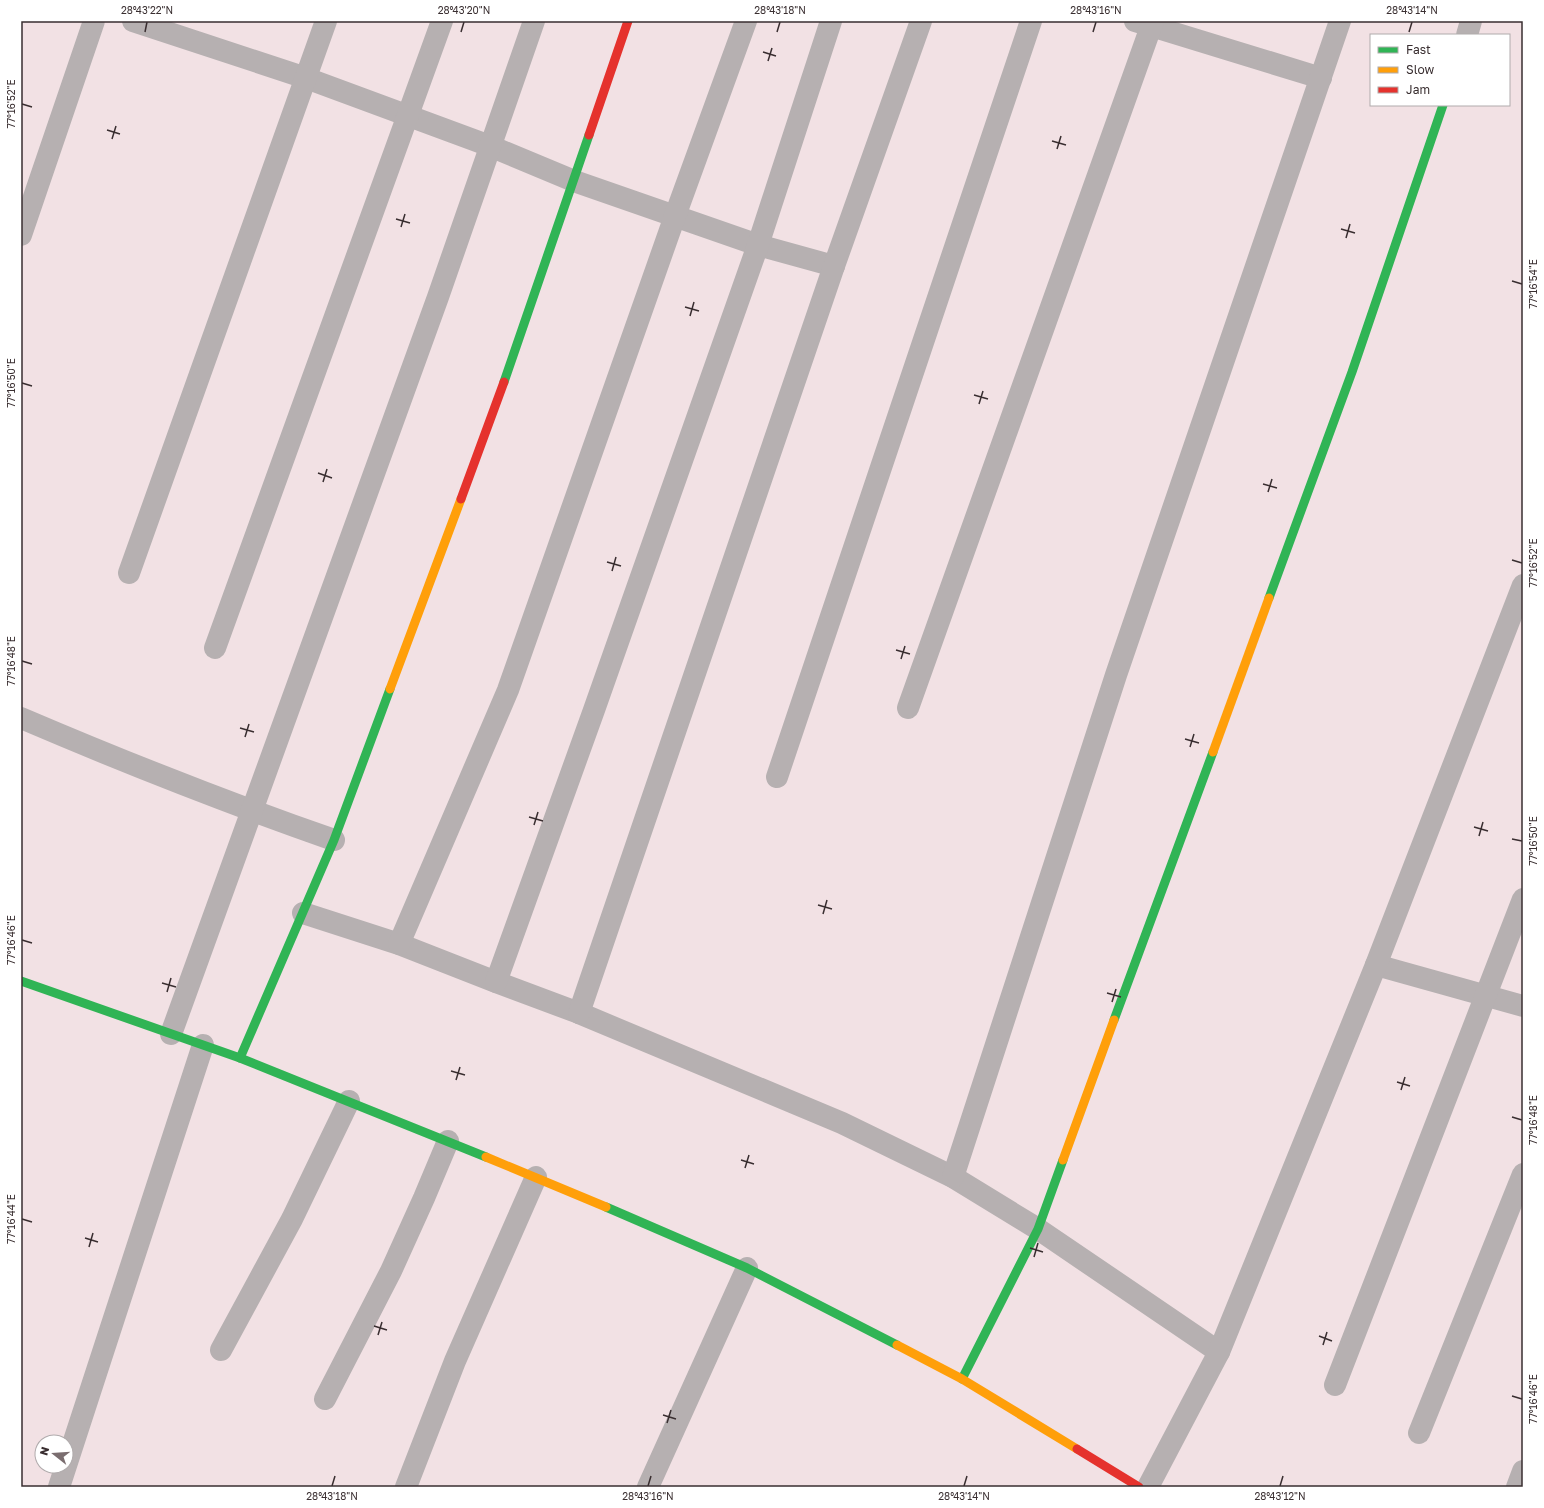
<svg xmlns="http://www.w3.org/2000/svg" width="1544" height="1508" font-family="'Golos Text',sans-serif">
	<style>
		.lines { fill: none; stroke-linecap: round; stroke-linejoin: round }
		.street { stroke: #b6b0b1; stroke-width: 22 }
		.fast { stroke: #30b455; stroke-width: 9 }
		.slow { stroke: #ff9f0a; stroke-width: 9 }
		.jam { stroke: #e5322d; stroke-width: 9 }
		.ticks { fill: none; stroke: #392e30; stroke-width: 1.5 }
		.neatline { fill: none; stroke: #392e30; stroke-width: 1.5 }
		.ticks-label { font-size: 10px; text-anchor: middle; fill: #392e30 }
	</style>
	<rect width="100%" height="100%" fill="#f2e1e4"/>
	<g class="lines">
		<g class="street">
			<path d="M133,21l173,57 184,68 84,35 184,64 76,21"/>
			<path d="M1135,21l186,57"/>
			<path d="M1467,35l4,-14"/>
			<path d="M21,235l73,-214"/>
			<path d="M129,573l197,-552"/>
			<path d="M215,648l227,-627"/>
			<path d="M908,708l245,-687"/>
			<path d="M21,718c103,44 207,85 313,122"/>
			<path d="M777,777l254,-756"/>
			<path d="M303,913l96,31 97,38 83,31 263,110 111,54 85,52 181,123"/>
			<path d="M399,944l109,-254 167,-474 71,-195"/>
			<path d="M1376,965l147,41"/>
			<path d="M496,982l98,-272 164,-465 73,-224"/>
			<path d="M579,1013l255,-747 87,-245"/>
			<path d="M171,1034l267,-737 96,-276"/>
			<path d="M953,1177l163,-502 224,-654"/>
			<path d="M221,1350l71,-131 57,-118"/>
			<path d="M1335,1385l188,-486"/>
			<path d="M325,1399l66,-128 33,-73 24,-57"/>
			<path d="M1419,1433l104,-259"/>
			<path d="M59,1487l144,-442"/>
			<path d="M406,1487l49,-126 81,-184"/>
			<path d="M648,1487l99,-219"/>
			<path d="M1148,1487l71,-135 157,-387 147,-380"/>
			<path d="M1517,1487l6,-16"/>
		</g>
		<g class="fast">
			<path d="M504,382l85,-247"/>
			<path d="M1269,598l83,-226 91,-267"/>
			<path d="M21,981l219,77 246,99"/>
			<path d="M1114,1020l99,-268"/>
			<path d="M240,1058l94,-218 56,-151"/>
			<path d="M606,1207l141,61 150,77"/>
			<path d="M962,1379l76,-150 25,-69"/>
		</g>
		<g class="slow">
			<path d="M390,689l71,-190"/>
			<path d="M1213,752l56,-154"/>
			<path d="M486,1157l120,50"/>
			<path d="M1063,1160l51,-140"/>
			<path d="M897,1345l65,34 115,70"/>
		</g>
		<g class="jam">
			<path d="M589,135l39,-114"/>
			<path d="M461,499l43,-117"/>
			<path d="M1077,1449l62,38"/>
		</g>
	</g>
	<path class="ticks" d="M145,32l2,-10M461,32l3,-10M777,32l3,-10M1093,32l3,-10M1409,32l3,-10M763,52l13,4M768,61l4,-13M22,104l10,3M107,130l13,4M112,139l4,-13M1052,141l14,4M1057,149l4,-13M396,219l14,4M401,227l4,-13M1341,229l14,4M1346,238l4,-14M1512,281l10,3M685,307l14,4M690,316l4,-14M22,383l10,3M974,395l14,4M979,404l4,-13M318,473l14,5M323,482l4,-13M1263,484l14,4M1268,492l4,-13M1512,560l10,3M607,562l14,4M612,571l4,-14M896,650l14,4M901,659l4,-13M22,661l10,3M240,728l14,4M245,737l4,-13M1185,739l14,4M1190,747l4,-13M529,817l14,4M534,825l4,-13M1474,827l14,4M1479,836l4,-14M1512,839l10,2M818,905l14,4M823,914l4,-14M22,940l10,3M162,983l14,4M167,992l4,-14M1107,993l14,4M1112,1002l4,-13M451,1071l14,4M456,1080l4,-13M1397,1082l13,4M1401,1090l4,-13M1512,1117l10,3M741,1160l13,4M745,1168l4,-13M22,1219l10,3M85,1238l13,4M89,1247l4,-14M1030,1248l13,4M1034,1257l4,-14M374,1326l13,4M378,1335l4,-13M1319,1336l13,5M1323,1345l4,-13M1512,1396l10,3M663,1415l13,4M667,1423l4,-13M332,1486l3,-10M648,1486l3,-10M964,1486l3,-10M1280,1486l3,-10"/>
	<rect width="1544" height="1508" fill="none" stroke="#ffffff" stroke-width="44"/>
	<rect x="1370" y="34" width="140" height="72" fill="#ffffff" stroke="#b0abac"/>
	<rect x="1378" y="47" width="20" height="6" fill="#30b455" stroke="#b0abac"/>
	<text x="1406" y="54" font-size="12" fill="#392e30">Fast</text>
	<rect x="1378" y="67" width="20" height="6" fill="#ff9f0a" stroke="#b0abac"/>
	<text x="1406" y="74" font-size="12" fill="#392e30">Slow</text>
	<rect x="1378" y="87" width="20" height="6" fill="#e5322d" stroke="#b0abac"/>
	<text x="1406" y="94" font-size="12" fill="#392e30">Jam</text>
	<g transform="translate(54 1454) rotate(287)"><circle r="19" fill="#ffffff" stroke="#b0abac"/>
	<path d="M0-3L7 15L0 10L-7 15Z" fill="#7a6d6f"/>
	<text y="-6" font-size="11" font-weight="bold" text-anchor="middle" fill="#392e30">N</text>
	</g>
	<rect x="22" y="22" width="1500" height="1464" class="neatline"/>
	<g class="ticks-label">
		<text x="147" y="14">28°43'22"N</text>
		<text x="464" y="14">28°43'20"N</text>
		<text x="780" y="14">28°43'18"N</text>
		<text x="1096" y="14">28°43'16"N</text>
		<text x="1412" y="14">28°43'14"N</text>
		<text transform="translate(11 104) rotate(-90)" y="4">77°16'52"E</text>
		<text transform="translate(1533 284) rotate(-90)" y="4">77°16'54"E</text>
		<text transform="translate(11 383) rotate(-90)" y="4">77°16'50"E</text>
		<text transform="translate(1533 563) rotate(-90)" y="4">77°16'52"E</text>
		<text transform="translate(11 661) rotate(-90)" y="4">77°16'48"E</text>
		<text transform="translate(1533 841) rotate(-90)" y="4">77°16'50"E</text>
		<text transform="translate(11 940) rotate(-90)" y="4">77°16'46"E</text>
		<text transform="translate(1533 1120) rotate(-90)" y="4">77°16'48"E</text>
		<text transform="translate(11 1219) rotate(-90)" y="4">77°16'44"E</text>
		<text transform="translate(1533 1399) rotate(-90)" y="4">77°16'46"E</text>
		<text x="332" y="1500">28°43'18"N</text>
		<text x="648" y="1500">28°43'16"N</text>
		<text x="964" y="1500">28°43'14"N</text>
		<text x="1280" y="1500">28°43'12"N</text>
	</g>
</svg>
